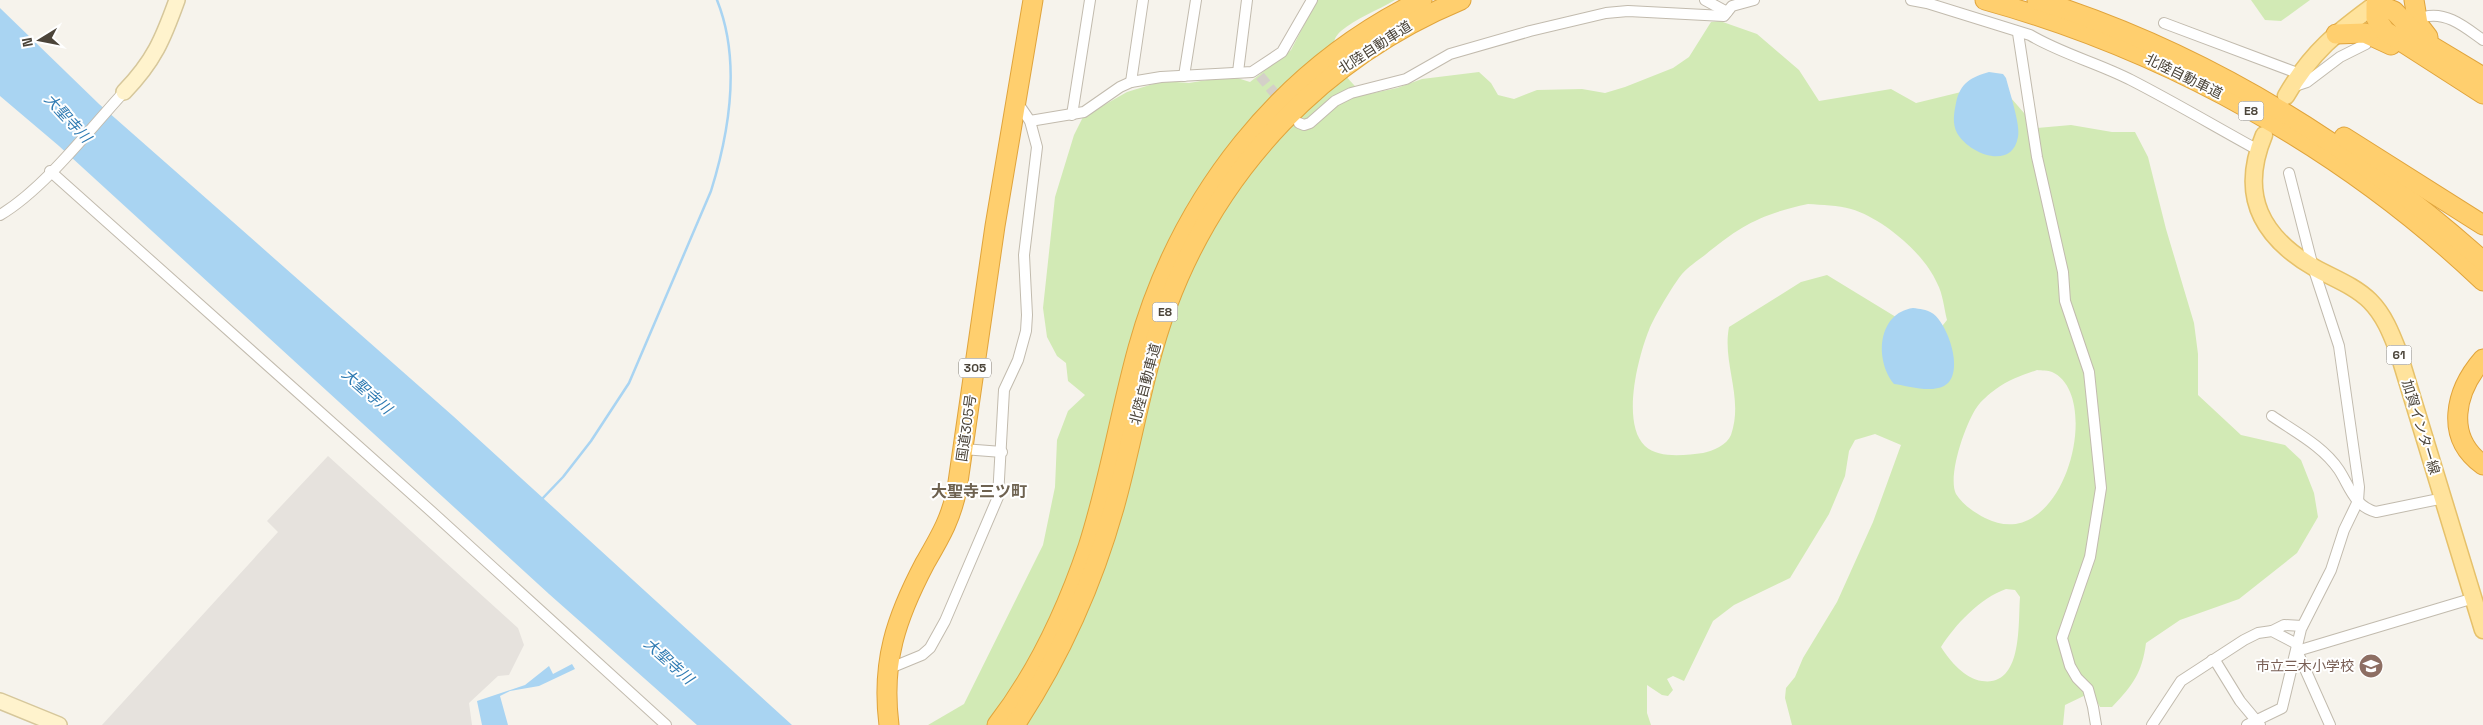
<svg xmlns="http://www.w3.org/2000/svg" width="2483" height="725" font-family="'Space Grotesk','Noto Sans JP',sans-serif">
	<style>
		.industrial { fill: #e6e2dd }
		.green { fill: #d2eab5; fill-rule: evenodd }
		.water { fill: #a9d4f2 }
		.lines { fill: none; stroke-linecap: round; stroke-linejoin: round }
		.stream { stroke: #a9d4f2; stroke-width: 2.5 }
		.street-tunnel { stroke: #d4d0c8; stroke-width: 10; stroke-dasharray: 10 5; stroke-linecap: butt }
		.street-casing { stroke: #c2bbae; stroke-width: 12 }
		.secondary-casing { stroke: #d6c79b; stroke-width: 18 }
		.primary-casing { stroke: #e6c16a; stroke-width: 19 }
		.highway-casing { stroke: #e0a43c; stroke-width: 21 }
		.street { stroke: #fff; stroke-width: 10 }
		.secondary { stroke: #fff3cd; stroke-width: 15 }
		.primary { stroke: #ffe39c; stroke-width: 16 }
		.highway { stroke: #ffcf6e; stroke-width: 19 }
		.labels { text-anchor: middle; dominant-baseline: central; stroke-width: 4; stroke-linejoin: round; paint-order: stroke }
		.shield { fill: #fff; stroke: #817c74; stroke-width: 1 }
		.shield-label { font-size: 12px; font-weight: bold; fill: #4b4439 }
		.street-label { font-size: 14px; fill: #4b4439; stroke: #fff }
		.education-label { font-size: 14px; fill: #785e54; stroke: #fff; text-anchor: end }
		.water-label { font-size: 15px; font-style: italic; fill: #2e7ab2; stroke: #fff }
		.quarter-label { font-size: 16px; font-weight: bold; fill: #6e6250; stroke: #fff }
	</style>
	<rect width="100%" height="100%" fill="#f6f3ec"/>
	<path class="industrial" d="M328,456l190,172 6,17 -15,30 -11,1 -29,27 3,22h-370l176,-193 -11,-11z"/>
	<g class="green">
		<path d="M1317,0h78c-17,10 -40,19 -54,31 -22,19 9,51 23,64l33,-7 25,-9 57,-7 12,11 7,12 16,4 23,-9 45,-1 23,4 20,-6 48,-19 16,-11 22,-35 9,-1 37,13 42,36 20,31 72,-12 25,14 82,-20 39,45 34,-3 41,7h23l13,25 18,72 28,94 4,31v41l43,40 44,10 16,15 13,33 4,24 -21,36 -58,46 -59,21 -34,23c-4,30 -13,42 -34,64h-12l-8,-15 -27,13 -2,20h-271l-7,-27 1,-10 9,-11 8,-19 34,-56 36,-80 28,-77 -26,-11 -20,6 -6,11 -4,25 -16,38 -39,64 -56,27 -21,16 -29,60 -11,-5 -6,3 6,11 -5,6 -6,-1 -15,-10v28l4,12h-723l36,-21 79,-159 12,-58 2,-47 11,-29 17,-16 -17,-14 -2,-18 -9,-7 -10,-19 -4,-29 12,-111 19,-62 9,-18 44,-25 36,-11 26,2 42,-7 19,6 41,-32zM1808,204c14,1 30,1 43,5 31,9 73,44 86,74 6,11 7,25 10,37l-8,10 -30,-5 -82,-50 -26,7 -72,45c-7,37 15,70 2,108 -4,10 -18,16 -28,18 -17,2 -44,6 -58,-7 -24,-23 -7,-89 4,-116 5,-13 24,-45 33,-56 6,-7 15,-13 23,-19 36,-30 57,-41 103,-51zM2037,370c5,1 11,0 15,2 53,24 11,186 -67,146 -10,-5 -23,-14 -29,-24 -9,-18 10,-72 21,-87 4,-6 12,-13 19,-18 12,-9 27,-14 41,-19zM2006,589l9,1 5,7c-2,27 3,90 -38,84 -17,-2 -32,-20 -41,-34 14,-22 39,-49 65,-58z"/>
		<path d="M2251,0h59l-29,21 -16,-1z"/>
	</g>
	<g class="water">
		<path d="M0,8l99,96 354,312 339,309h-95l-148,-131 -490,-448 -59,-50z"/>
		<path d="M1989,72l14,2 3,4c3,12 15,48 12,59 -6,34 -49,17 -61,-4 -5,-10 -3,-20 -1,-30 4,-20 15,-26 33,-31z"/>
		<path d="M1913,308c7,1 13,1 19,5 16,10 34,62 12,73 -14,7 -36,0 -50,-2 -20,-25 -16,-71 19,-76z"/>
		<path d="M572,664l3,5 -36,17 -29,5 -10,5 8,29h-26l-5,-24 48,-16 24,-19 4,8z"/>
	</g>
	<g class="lines">
		<path class="stream" d="M541,500l22,-23 28,-36 38,-58 82,-192c19,-61 30,-131 6,-191"/>
		<path class="street-tunnel" d="M1260,76l22,26"/>
		<defs>
			<g id="street">
				<path d="M1705,0l22,12"/>
				<path d="M1911,0l16,3 103,32c32,19 68,28 101,45 43,22 85,47 127,70"/>
				<path d="M2424,17c23,-6 42,11 59,23"/>
				<path d="M2164,23l136,51"/>
				<path d="M2018,33l19,124 26,115 2,29 24,71 12,116 -11,69 -28,81 8,28 7,12 11,11 5,18 3,18"/>
				<path d="M1238,72l9,-72"/>
				<path d="M1184,76l12,-76"/>
				<path d="M1131,82l12,-82"/>
				<path d="M2292,87l15,-5 33,-25 26,-13"/>
				<path d="M1072,115l18,-115"/>
				<path d="M1030,121l54,-9 36,-25 11,-5 30,-5 91,-5 30,-20 30,-52"/>
				<path d="M1299,123l5,2 6,-2 25,-22 16,-8 55,-14 44,-25 80,-23 76,-18 22,-2 96,5 8,-10 22,-6"/>
				<path d="M50,171l382,341 234,213"/>
				<path d="M0,215c44,-26 89,-85 124,-123"/>
				<path d="M2272,416c23,16 51,30 67,54 11,17 15,36 37,42l68,-14"/>
				<path d="M963,449l39,3"/>
				<path d="M2272,631l12,-6 18,1"/>
				<path d="M2297,651l177,-53"/>
				<path d="M2297,651l33,74"/>
				<path d="M2212,660l4,2 24,39 20,24"/>
				<path d="M888,669l34,-14 8,-7 15,-27 53,-124 6,-107 14,-30 8,-29 1,-16 -3,-60 13,-108 -7,-26 -13,-19"/>
				<path d="M2152,725l29,-44 63,-41 14,-7 14,-2 25,13"/>
				<path d="M2247,725l35,-17 19,-79 30,-59 13,-40 14,-29 1,-14 -20,-141 -26,-79 -24,-94"/>
			</g>
			<g id="secondary">
				<path d="M124,92c30,-31 39,-53 53,-92"/>
				<path d="M0,701l59,24"/>
			</g>
			<g id="primary">
				<path d="M2286,96c27,-47 53,-65 95,-96"/>
				<path d="M2264,135c-25,60 -3,102 51,133 18,10 40,18 55,33 14,14 21,32 28,50l85,279"/>
			</g>
			<g id="highway">
				<path d="M1985,0c184,51 360,149 498,281"/>
				<path d="M2037,0c166,52 316,145 446,261"/>
				<path d="M2414,0l4,24 10,13"/>
				<path d="M2336,34l29,-1 26,12"/>
				<path d="M2483,77l-60,-36 -29,-30 -18,-7v14l9,13 98,63"/>
				<path d="M2344,137l139,88"/>
				<path d="M2483,359c-28,32 -39,78 0,106"/>
				<path d="M889,725c-8,-63 7,-107 36,-162 15,-26 26,-44 32,-74l38,-263 38,-226"/>
				<path d="M997,725c40,-52 70,-116 91,-178 21,-65 32,-134 50,-199 42,-151 142,-279 284,-348"/>
				<path d="M1015,725c45,-68 77,-139 99,-217 19,-67 29,-137 53,-202 52,-139 157,-249 294,-306"/>
			</g>
		</defs>
		<use href="#street" class="street-casing"/>
		<use href="#secondary" class="secondary-casing"/>
		<use href="#primary" class="primary-casing"/>
		<use href="#highway" class="highway-casing"/>
		<use href="#street" class="street"/>
		<use href="#secondary" class="secondary"/>
		<use href="#primary" class="primary"/>
		<use href="#highway" class="highway"/>
	</g>
	<defs>
		<symbol id="school-disc" viewBox="-11 -11 22 22"><circle r="9.5" fill="#8d6e63" stroke="#fff"/><path d="M0-5L7-2L0 1L-7-2ZM-4 1L0 2.5L4 1V4Q0 6-4 4Z" fill="#fff"/></symbol>
	</defs>
	<g fill-rule="evenodd">
		<use href="#school-disc" x="2357" y="652" width="28" height="28"/>
	</g>
	<g class="labels">
		<g class="shield">
			<rect x="2238.5" y="101.5" width="25" height="19" rx="4"/>
			<rect x="1152.5" y="302.5" width="25" height="19" rx="4"/>
			<rect x="2386.5" y="345.5" width="25" height="19" rx="4"/>
			<rect x="959" y="358.5" width="32" height="19" rx="4"/>
		</g>
		<g class="shield-label">
			<text x="2251" y="111">E8</text>
			<text x="1165" y="312">E8</text>
			<text x="2399" y="355">61</text>
			<text x="975" y="368">305</text>
		</g>
		<g class="street-label">
			<text transform="translate(1375 47) rotate(-33)">北陸自動車道</text>
			<text transform="translate(2184 76) rotate(26)">北陸自動車道</text>
			<text transform="translate(1145 384) rotate(-75)">北陸自動車道</text>
			<text transform="translate(2421 427) rotate(73)">加賀インター線</text>
			<text transform="translate(966 428) rotate(-82)">国道305号</text>
		</g>
		<g class="education-label">
			<text x="2354" y="666">市立三木小学校</text>
		</g>
		<g class="water-label">
			<text transform="translate(68 118) rotate(47)">大聖寺川</text>
			<text transform="translate(367 391) rotate(41)">大聖寺川</text>
			<text transform="translate(669 661) rotate(42)">大聖寺川</text>
		</g>
		<g class="quarter-label">
			<text x="979" y="491">大聖寺三ツ町</text>
		</g>
	</g>
	<g transform="translate(40 40) rotate(260)" stroke="#ffffff" stroke-width="4" paint-order="stroke">
	<path d="M0-4L9 19L0 12L-9 19Z" fill="#4b4439"/>
	<text y="-8" font-size="14" font-weight="bold" text-anchor="middle" fill="#4b4439">N</text>
	</g>
</svg>
